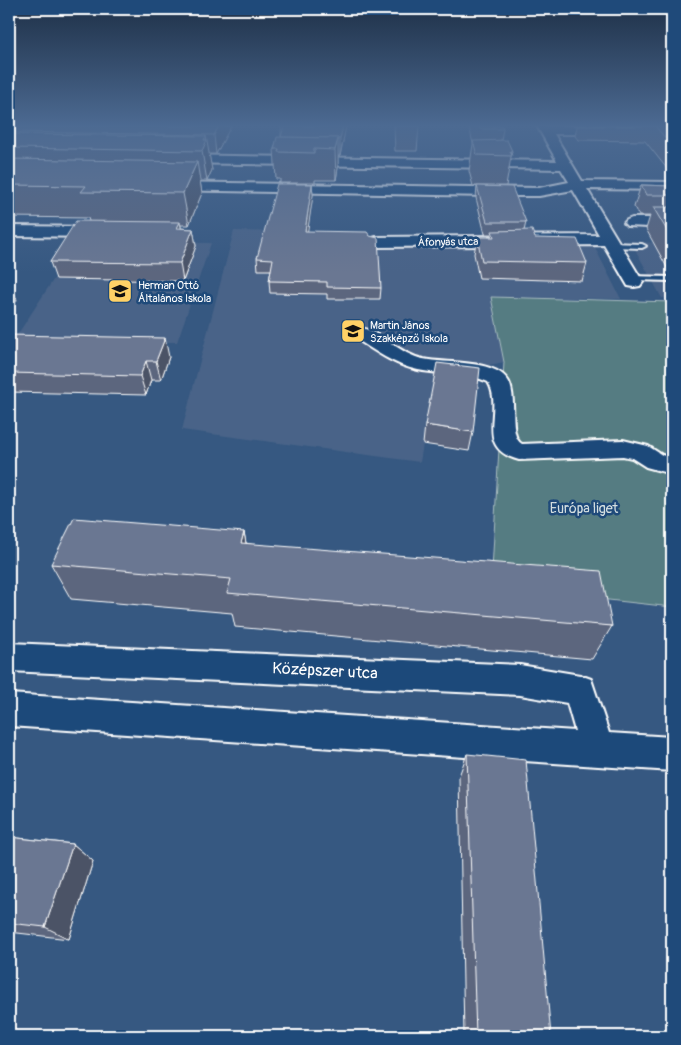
<svg xmlns="http://www.w3.org/2000/svg" width="681" height="1045" font-family="Pangolin,sans-serif">
	<style>
		.built { fill: #4a6488 }
		.green { fill: #547b82; stroke: #aabdc0 }
		.lines { fill: none; stroke-linecap: round; stroke-linejoin: round }
		.service-casing { stroke: #fff; stroke-width: 4 }
		.minor-casing { stroke: #fff; stroke-width: 4 }
		.service { fill: #1f4a7a; fill-rule: evenodd }
		.minor { fill: #1f4a7a; fill-rule: evenodd }
		.wall { fill: #5c667e; stroke: #fff }
		.shaded-wall { fill: #4b5366; stroke: #fff }
		.building { fill: #6b7792; stroke: #fff }
		.labels { text-anchor: middle; dominant-baseline: central; stroke-width: 5; stroke-linejoin: round; paint-order: stroke }
		.far-street-label { font-size: 11px; fill: #fff; stroke: #1f4a7a }
		.far-poi-label { font-size: 11px; fill: #fff; stroke: #1f4a7a; text-anchor: start }
		.park-label { font-size: 14px; fill: #d4dee0; stroke: #1f4a7a }
		.near-street-label { font-size: 16px; fill: #fff; stroke: #1f4a7a }
	</style>
	<rect width="100%" height="100%" fill="#365881"/>
	<filter id="ink" filterUnits="userSpaceOnUse"><feTurbulence type="fractalNoise" baseFrequency=".02" numOctaves="2"/><feDisplacementMap in="SourceGraphic" scale="10" xChannelSelector="R" yChannelSelector="G"/><feConvolveMatrix kernelMatrix="1 2 1 2 8 2 1 2 1" color-interpolation-filters="sRGB"/></filter>
	<g filter="url(#ink)">
		<g class="built">
			<path d="M234,231l131,2 1,13h228l27,53 -130,-2 13,65 -20,4 -8,21 -7,64 -46,-7 -3,18 -238,-32z"/>
			<path d="M78,242l133,1 -34,99 -163,-2z"/>
			<path d="M631,242l41,1v55h-10z"/>
		</g>
		<path class="green" d="M491,297l181,5v305l-181,-20 13,-225z"/>
		<g class="lines">
			<defs>
				<g id="service">
					<path d="M610,243l32,1 4,2 -4,2 -29,-1h-3z"/>
					<path d="M629,276l43,1v4l-40,-1h-3z"/>
				</g>
				<g id="minor">
					<path d="M537,126h135v8h-118l28,47 90,1v8l-85,-1 56,93 -3,4 -6,1 -6,-1 -24,-41 -228,2 -6,-2 -2,-3 2,-3 6,-2 223,-2 -26,-45 -34,6h-49l-326,-6 -5,-1 -2,-3 2,-3 5,-1 375,6 30,-6 -8,-13 -387,-6 -7,-4 7,-4 383,6z"/>
					<path d="M632,218h40v10l-45,-2 -3,-3 3,-3z"/>
					<path d="M9,226l96,1 6,2 2,3 -2,3 -6,2 -96,-1z"/>
					<path d="M362,328c22,6 38,26 61,31 23,5 69,0 84,20 12,15 0,57 15,65l101,-4 25,6 14,9 10,3v16l-26,-7 -14,-9 -9,-2 -104,4c-47,-13 -14,-50 -31,-78 -22,-10 -47,-7 -70,-12 -24,-5 -43,-19 -63,-32l-3,-4 3,-4z"/>
					<path d="M9,643l511,22 60,10 11,4 18,54 63,4v34l-663,-45v-32l566,37 -8,-28 -47,-8 -511,-24z"/>
				</g>
			</defs>
			<use href="#service" class="service-casing"/>
			<use href="#minor" class="minor-casing"/>
			<use href="#service" class="service"/>
			<use href="#minor" class="minor"/>
		</g>
		<g class="wall">
			<path d="M9,126h222l-15,28h-7l3,16 -5,11h-7l2,12 -13,32h-8v3l12,1 3,17 -13,35 -127,-2 -6,-17 39,-41 -1,-3 -79,-1z"/>
			<path d="M281,126h65l-6,30h-2v12l-2,12h-21v3h-35v-4h-4l-2,-30 7,-12z"/>
			<path d="M394,126h25l-2,25h-22z"/>
			<path d="M469,126h33l1,3 -2,11 11,11 -6,35h-33l-4,-15 4,-27z"/>
			<path d="M577,126h95v49l-27,-34 -67,-1 -3,-4z"/>
			<path d="M312,184l1,11 -6,36 74,57 -1,11h-53v-5l-57,-1 -1,-12 2,-11h-13l-1,-12z"/>
			<path d="M641,185l31,1v87h-2l-24,-44 4,-13h-11l-5,-9z"/>
			<path d="M477,186l49,36 -2,9 11,7 52,25 -5,18 -103,-3 -5,-24 3,-17h14l1,-3h-7l-9,-36z"/>
			<path d="M9,335l160,22 -8,23h-10l-5,15 -137,-3z"/>
			<path d="M425,425l48,7 -4,19 -46,-7z"/>
			<path d="M244,532l2,11 366,83 -20,33 -357,-32 -3,-14 -161,-14 -20,-35z"/>
			<path d="M467,754l84,282h-87l-5,-260z"/>
			<path d="M9,837l64,7 20,17 -24,78 -60,-7z"/>
		</g>
		<g class="shaded-wall">
			<path d="M219,126h12l-15,28 -2,-19z"/>
			<path d="M343,126h3l-6,30v-17z"/>
			<path d="M206,136l6,34 -5,11 -5,-30 2,-11z"/>
			<path d="M338,138v30l-2,12 -1,-30z"/>
			<path d="M197,162l5,31 -13,32 -6,-32z"/>
			<path d="M312,184l1,11 -7,47 -1,-11z"/>
			<path d="M180,222l3,17 -6,-11z"/>
			<path d="M193,229l3,17 -13,35 -3,-18z"/>
			<path d="M10,282l7,18 -8,12v-28z"/>
			<path d="M165,338l4,19 -8,23 -5,-19z"/>
			<path d="M146,361l5,19 -5,15 -6,-19z"/>
			<path d="M244,532l6,35 -9,-24z"/>
			<path d="M73,844l20,17 -24,78 -24,-12z"/>
		</g>
		<g class="building">
			<path d="M12,126h207l-5,9 -205,-3v-2z"/>
			<path d="M284,126h59l-3,13h-2v-1l-57,-1z"/>
			<path d="M479,126h23l1,3h-23z"/>
			<path d="M655,126h17v20z"/>
			<path d="M9,134l197,2 -2,4h3l-5,11 -193,-3z"/>
			<path d="M277,137l61,1 -3,12 -21,-1v4l-36,-1 1,-3h-5z"/>
			<path d="M507,140l5,11h-2l2,5 -35,-1 -4,-14z"/>
			<path d="M9,159l188,3 -14,31 -102,-1 5,-6 -77,-1z"/>
			<path d="M277,184h35l-7,47 62,1 3,4 8,2 3,50 -54,-1v-5l-58,-1 4,-22 -16,-1z"/>
			<path d="M641,185l31,1v9h-26z"/>
			<path d="M477,186l35,1 14,35h-39z"/>
			<path d="M653,207h19v32z"/>
			<path d="M76,221l104,1 -3,6 16,1 -13,34 -130,-1z"/>
			<path d="M532,230l3,8 42,1 10,24 -105,-2 -5,-24h17l-2,-6z"/>
			<path d="M9,335l156,3 -9,23h-10l-6,15 -131,-3z"/>
			<path d="M437,363l43,5 -7,64 -48,-7z"/>
			<path d="M74,518l170,14 -3,11 360,28 11,55 -385,-33 4,-14 -180,-15z"/>
			<path d="M467,754l59,6 25,276h-75z"/>
			<path d="M9,837l64,7 -28,83 -36,-4z"/>
		</g>
	</g>
	<linearGradient id="sky" x2="0" y2="1"><stop stop-color="#1e3047"/><stop offset="0.46" stop-color="#4c6a92"/><stop offset="1" stop-color="#4c6a92" stop-opacity="0"/></linearGradient>
	<rect width="681" height="273" fill="url(#sky)"/>
	<defs>
		<symbol id="school-square" viewBox="-11 -11 22 22"><rect x="-9" y="-9" width="18" height="18" rx="4" fill="#ffd166" stroke="#1f4a7a"/><path d="M0-5L7-2L0 1L-7-2ZM-4 1L0 2.5L4 1V4Q0 6-4 4Z" fill="#111"/></symbol>
	</defs>
	<g fill-rule="evenodd">
		<use href="#school-square" x="106" y="277" width="28" height="28"/>
		<use href="#school-square" x="339" y="317" width="28" height="28"/>
	</g>
	<g class="labels">
		<g class="far-street-label">
			<text transform="translate(448 242) rotate(-1)">Áfonyás utca</text>
		</g>
		<g class="far-poi-label">
			<text x="138" y="285">Herman Ottó<tspan x="138" dy="13">Általános Iskola</tspan></text>
			<text x="370" y="325">Martin János<tspan x="370" dy="13">Szakképző Iskola</tspan></text>
		</g>
		<g class="park-label">
			<text x="584" y="508">Európa liget</text>
		</g>
		<g class="near-street-label">
			<text transform="translate(325 671) rotate(3)">Középszer utca</text>
		</g>
	</g>
	<rect width="681" height="1045" fill="none" stroke="#1f4a7a" stroke-width="30"/>
	<rect x="15" y="15" width="651" height="1015" fill="none" stroke="#fff" stroke-width="2" filter="url(#ink)"/>
</svg>
